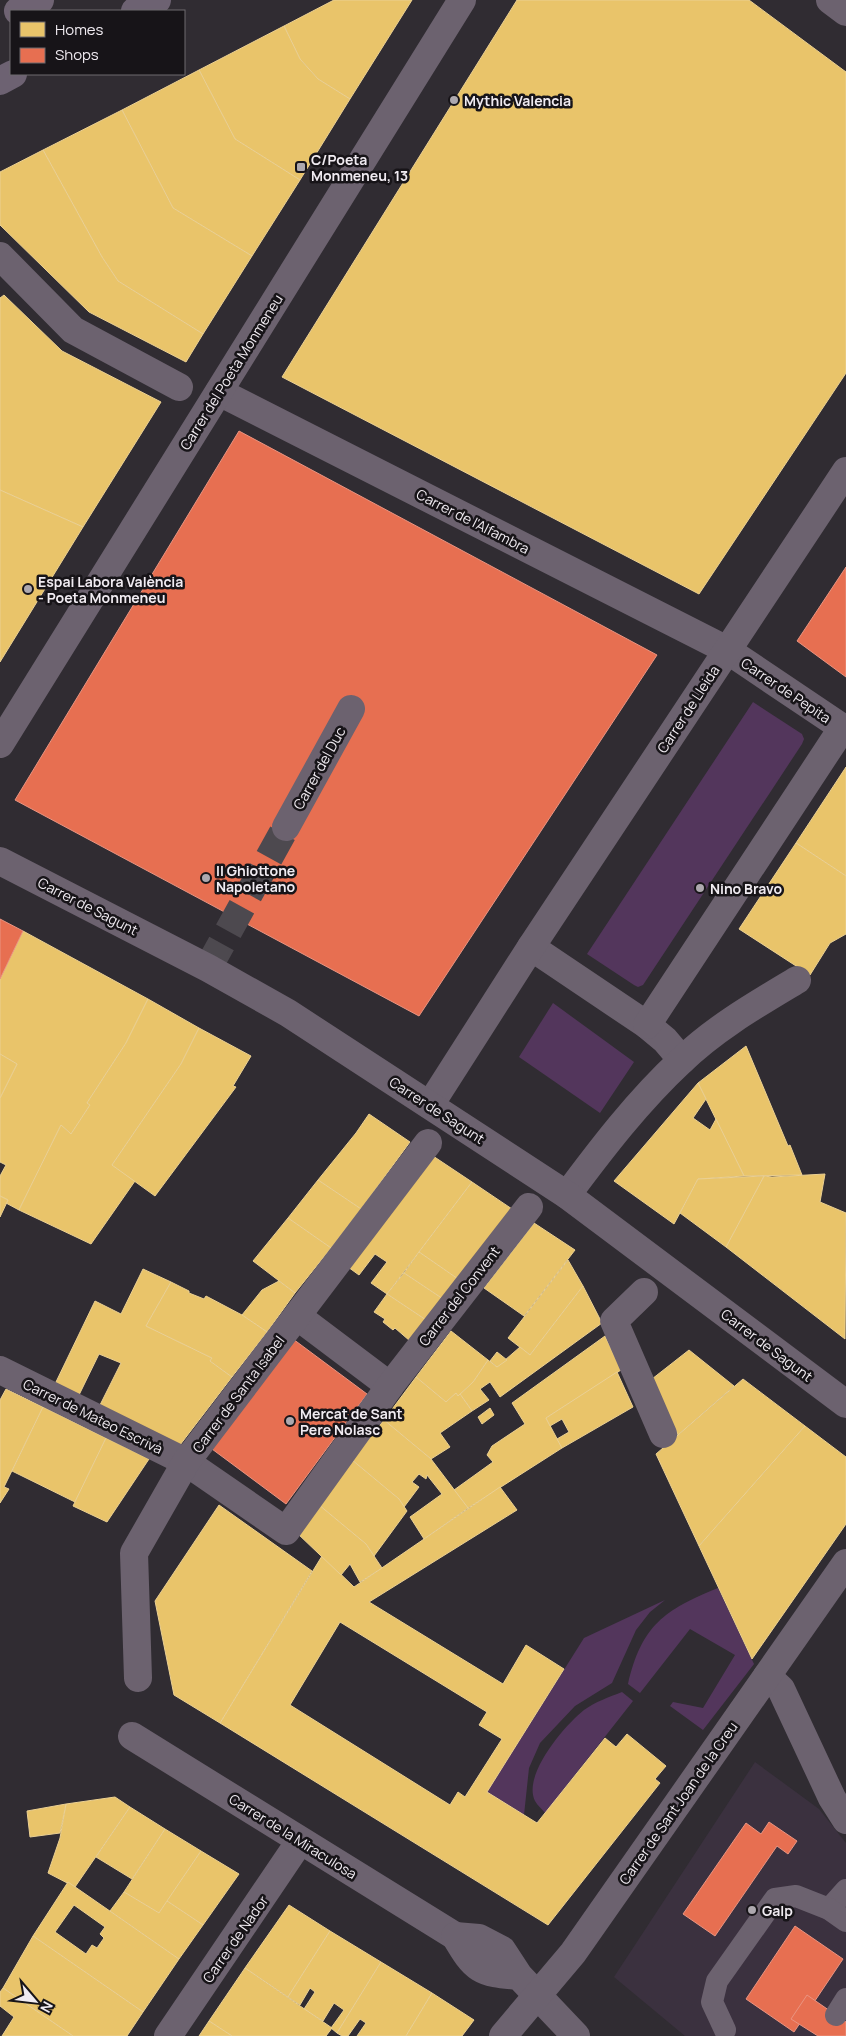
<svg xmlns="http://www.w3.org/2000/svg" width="846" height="2036" font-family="Manrope,sans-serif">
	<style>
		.built { fill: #3b313f }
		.green { fill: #53365c }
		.homes { fill: #e9c46a; stroke: #ebd092; fill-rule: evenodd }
		.shops { fill: #e76f51; stroke: #ea9481 }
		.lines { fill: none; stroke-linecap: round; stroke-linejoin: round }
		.pedestrian-tunnel { stroke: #4d494f; stroke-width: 28; stroke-dasharray: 28 14; stroke-linecap: butt }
		.service { stroke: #6c626f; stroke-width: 22 }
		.pedestrian { stroke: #6c626f; stroke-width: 28 }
		.minor { stroke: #6c626f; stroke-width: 28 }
		.tertiary { stroke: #6c626f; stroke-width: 28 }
		.secondary { stroke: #6f6373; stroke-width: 28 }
		.primary { stroke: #6d6272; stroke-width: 28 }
		.poi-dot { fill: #ada8ae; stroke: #171418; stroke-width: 2 }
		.labels { text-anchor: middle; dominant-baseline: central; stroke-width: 5; stroke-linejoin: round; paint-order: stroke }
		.poi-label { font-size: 14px; font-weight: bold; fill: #f0ebf1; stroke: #171418; text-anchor: start }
		.street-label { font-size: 14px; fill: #f0ebf1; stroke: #171418 }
	</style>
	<rect width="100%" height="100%" fill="#302c32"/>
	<path class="built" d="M755,1762l64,47 27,34v193h-161l-71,-59z"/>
	<g class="green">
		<path d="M753,702l49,32 2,5 -2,5 -159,241 -5,2 -4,-2 -47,-31z"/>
		<path d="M553,1003l81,59 -34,51 -81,-56z"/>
		<path d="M718,1588l36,76 -51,66 -33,-24 3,-4 30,6 32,-53 -45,-26 -50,64 -12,-9c14,-59 36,-74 90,-96z"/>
		<path d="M665,1600l-15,12 -14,18 -24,53 -37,23 -35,37 -11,25 -5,47 -37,-23 97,-154z"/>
		<path d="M622,1692l11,9 -88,112c-3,-4 -8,-8 -10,-12 -13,-26 30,-76 49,-91 11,-8 25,-13 38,-18z"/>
	</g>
	<g class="homes">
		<path d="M334,0h78l-62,99 -32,-20 -18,-20 -16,-33z"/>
		<path d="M517,0h232l97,72v301l-147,221 -417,-217z"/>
		<path d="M284,26l16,33 18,20 32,20 -50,81 -65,-41 -36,-69z"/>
		<path d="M199,70l36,69 65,41 -48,76 -79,-48 -51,-98z"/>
		<path d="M122,110l51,98 79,48 -49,78 -85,-53 -16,-24 -59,-107z"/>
		<path d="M43,150l59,107 16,24 85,53 -17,28 -97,-50 -89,-87v-53z"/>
		<path d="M4,295l58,56 99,51 -78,125 -83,-37v-192z"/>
		<path d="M0,490l83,37 -83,135z"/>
		<path d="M846,767v109l-50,-33z"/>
		<path d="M796,843l50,33v58l-16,9 -20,32 -71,-46z"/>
		<path d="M23,931l125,68 -22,44 -39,60 3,2 -19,29 -10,-9 -42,85 -13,-7 2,-3 -8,-4v-20l6,-11 -6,-3v-64l17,-34 -17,-10v-75z"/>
		<path d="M148,999l51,29 -18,36 -69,101 23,16 -44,63 -72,-34 42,-85 10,9 19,-29 -3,-2 39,-60z"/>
		<path d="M199,1028l52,28 -18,30 3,1 -81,109 -43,-31 69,-101z"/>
		<path d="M746,1046l42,100 2,-1 12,30 -58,1 -46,-93z"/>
		<path d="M0,1054l17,10 -17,34z"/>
		<path d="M698,1083l8,16 -13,19 17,12 6,-11 28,57 -46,3 -24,45 -60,-43z"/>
		<path d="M369,1114l41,28 -49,67 -43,-29 38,-47z"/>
		<path d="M433,1156l39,26 -85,112 -16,-11 16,-21 -12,-8 -16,21 -11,-8z"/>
		<path d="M825,1174l-5,28 26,11 -1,126 -119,-92 38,-71 8,1z"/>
		<path d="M764,1176l-38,71 -46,-34 18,-34z"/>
		<path d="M318,1180l43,29 -30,39 -43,-30z"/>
		<path d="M472,1182l40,27 -54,70 -39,-27z"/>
		<path d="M0,1196l8,4 -8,17z"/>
		<path d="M288,1218l43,30 -36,45 -42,-32z"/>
		<path d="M534,1223l41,27 -51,66 -40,-28z"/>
		<path d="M419,1252l39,27 -15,20 -39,-26z"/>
		<path d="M568,1260l15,26 -53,69 -22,-17z"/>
		<path d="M143,1269l28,13 -25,44 66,32 -2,3 22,16 -52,68 -80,-40 21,-42 -22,-9 -20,41 -24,-11 40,-83 26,13z"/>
		<path d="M404,1273l39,26 -17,21 -39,-26z"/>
		<path d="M279,1281l16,12 -28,39 -25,-17 20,-25z"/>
		<path d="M171,1282l18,9v2l15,6 2,-3 36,19 25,17 -35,45 -22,-16 2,-3 -66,-32z"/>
		<path d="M583,1286l19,37 -102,74 -10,-15 -10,7 9,11 -17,11 -12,-17 13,-12 15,-22 9,7 23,-20 10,8z"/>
		<path d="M387,1294l39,26 -16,21 -15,-13 -2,2 -10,-8 2,-3 -11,-7z"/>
		<path d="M451,1331l37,29 -15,22 -15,14 -2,-3 -10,9 -30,-25z"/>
		<path d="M605,1336l16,34 -75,48 16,30 -94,60 -14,-18 39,-28 -6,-7 5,-9 33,-22 -13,-21z"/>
		<path d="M689,1350l45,36 -56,49 -26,-56z"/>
		<path d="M497,1352l10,8 -10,7 -7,-6z"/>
		<path d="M617,1372l16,35 -71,41 -5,-9 12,-7 -7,-13 -12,7 -4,-8z"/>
		<path d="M416,1377l30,25 10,-9 2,3 2,-2 12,17 -32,22 10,14 -19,12 -47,-39z"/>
		<path d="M743,1379l62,47 -106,120 -43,-92z"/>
		<path d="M6,1389l37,18 -39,80 5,2 -9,14v-103z"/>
		<path d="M43,1407l63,31 -31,64 -63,-31z"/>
		<path d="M490,1408l4,7 -12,9 -4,-7z"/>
		<path d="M384,1420l47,39 37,49 -44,31 -14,-22 32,-23 -15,-19 -1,4 -7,-5 -7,8 7,5 -15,20 -5,-8 -47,-39z"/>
		<path d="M805,1426l41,31v67l-94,135 -53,-113z"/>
		<path d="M106,1438l43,21 -42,63 -34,-16z"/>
		<path d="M352,1460l47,39 8,12 -33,45 -8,-12 -47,-39z"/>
		<path d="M500,1487l17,23 -148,92 134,82 23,-39 38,24 -77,123 50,31 68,-85 11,9 11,-13 39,32 -11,13 5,4 -112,142 -328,-202 102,-167 32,31zM340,1622l147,90 -8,13 23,14 -37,58 -7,-5 -8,13 -160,-100z"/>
		<path d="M219,1505l93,66 -92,152 -46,-28 -19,-94z"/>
		<path d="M319,1505l47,39 16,24 -22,14 -10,-18 -9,11 -44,-42z"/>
		<path d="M115,1797l15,10 -55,80 -27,-14 12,-35 6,-34z"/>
		<path d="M66,1804l-6,29 -30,4 -3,-26z"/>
		<path d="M130,1807l35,22 -33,50 -36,-22z"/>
		<path d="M165,1829l36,22 -42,62 -35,-21z"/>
		<path d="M201,1851l38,23 -36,51 -36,-24z"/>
		<path d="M68,1882l111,77 -36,53 -110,-76zM74,1905l31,22 -5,7 4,4 -7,10 -5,-3 -6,9 -31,-22z"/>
		<path d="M124,1892l35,21 8,-12 36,24 -24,34 -69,-48z"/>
		<path d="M289,1905l41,26 -42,66 -43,-29z"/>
		<path d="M330,1931l51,31 -44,71 -6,-5 13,-18 -10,-7 -11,18 -19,-12 11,-17 -5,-4 -10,17 -12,-8z"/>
		<path d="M33,1936l110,76 -16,24h-54l-70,-48z"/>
		<path d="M381,1962l51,31 -26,43h-49l9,-13 -6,-4 -12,17h-6l-5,-3z"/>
		<path d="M245,1968l87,60 -6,8h-94l-23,-15z"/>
		<path d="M3,1988l70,48h-71l12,-19 -14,-11v-14z"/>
		<path d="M432,1993l42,27 -12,16h-56z"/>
		<path d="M209,2021l23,15h-33z"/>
	</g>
	<g class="shops">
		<path d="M239,431l418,224 -238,361 -404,-216z"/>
		<path d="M846,567v110l-49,-36z"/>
		<path d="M0,919l23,12 -23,48z"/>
		<path d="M293,1339l74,55 -81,110 -74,-55z"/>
		<path d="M769,1822l28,19 -9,13 -11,-8 -62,90 -32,-22 63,-91 15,11z"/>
		<path d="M795,1926l48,33 -49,73 -48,-33z"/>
		<path d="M807,1995l39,27v14h-28l-27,-17z"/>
	</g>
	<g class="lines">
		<path class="pedestrian-tunnel" d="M208,968l78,-141"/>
		<g class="service">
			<path d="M829,1909l17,-19"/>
			<path d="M836,2015l10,-16"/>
			<path d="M725,2030l-13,-28 5,-21 58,-82 21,-3 33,13 17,12"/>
		</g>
		<g class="pedestrian">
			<path d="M0,256l73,74 106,57"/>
			<path d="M286,827l65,-118"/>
			<path d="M644,1292l-30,29 49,113"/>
			<path d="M297,1316l93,70"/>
			<path d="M0,1370l186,92 100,69 104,-145 139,-179"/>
			<path d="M138,1678l-4,-125 52,-91 242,-319"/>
		</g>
		<g class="minor">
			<path d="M830,0l16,12"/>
			<path d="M219,392l508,258 119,80"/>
			<path d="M0,744l462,-744"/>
			<path d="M531,947l116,78 18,15 17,20"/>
			<path d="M647,1025l196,-298"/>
			<path d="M430,1105l101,-158 315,-476"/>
			<path d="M567,1195c35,-47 71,-94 114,-134 34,-33 76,-57 116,-81"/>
			<path d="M767,1676l14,13 51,109 14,22"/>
			<path d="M132,1736l323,200"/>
			<path d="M519,1976c-40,-3 -44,-6 -64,-40l24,2 23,12 17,26 57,60"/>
			<path d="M168,2036l132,-195"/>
			<path d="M503,2036l70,-83 273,-390"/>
		</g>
		<path class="tertiary" d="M0,861l208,107 80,45 279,182 279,209"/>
		<path class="secondary" d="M18,11l22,-11"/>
		<g class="primary">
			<path d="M135,11l22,-11"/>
			<path d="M0,81l13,-7"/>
		</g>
	</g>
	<g class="poi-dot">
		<circle cx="454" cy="100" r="5"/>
		<rect x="296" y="162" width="10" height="10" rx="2.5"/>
		<circle cx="28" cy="589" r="5"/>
		<circle cx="206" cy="878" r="5"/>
		<circle cx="700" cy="888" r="5"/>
		<circle cx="290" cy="1421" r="5"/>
		<circle cx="752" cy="1910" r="5"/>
	</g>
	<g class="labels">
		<g class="poi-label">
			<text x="464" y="100">Mythic Valencia</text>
			<text x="311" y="159">C/Poeta<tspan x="311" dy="16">Monmeneu, 13</tspan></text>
			<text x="38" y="581">Espai Labora València<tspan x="38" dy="16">- Poeta Monmeneu</tspan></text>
			<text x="216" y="870">Il Ghiottone<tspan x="216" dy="16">Napoletano</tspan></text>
			<text x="710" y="888">Nino Bravo</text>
			<text x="300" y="1413">Mercat de Sant<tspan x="300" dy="16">Pere Nolasc</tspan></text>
			<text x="762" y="1910">Galp</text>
		</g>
		<g class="street-label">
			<text transform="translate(231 372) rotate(-58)">Carrer del Poeta Monmeneu</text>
			<text transform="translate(473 521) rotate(27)">Carrer de l'Alfambra</text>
			<text transform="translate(786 690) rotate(34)">Carrer de Pepita</text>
			<text transform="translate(688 709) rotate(-57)">Carrer de Lleida</text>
			<text transform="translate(319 768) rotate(-61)">Carrer del Duc</text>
			<text transform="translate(88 906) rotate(27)">Carrer de Sagunt</text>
			<text transform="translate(437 1110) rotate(33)">Carrer de Sagunt</text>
			<text transform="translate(459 1296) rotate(-52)">Carrer del Convent</text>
			<text transform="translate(767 1345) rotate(37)">Carrer de Sagunt</text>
			<text transform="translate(238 1394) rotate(-53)">Carrer de Santa Isabel</text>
			<text transform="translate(93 1416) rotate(26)">Carrer de Mateo Escrivà</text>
			<text transform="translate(678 1803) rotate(-55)">Carrer de Sant Joan de la Creu</text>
			<text transform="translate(293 1836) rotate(32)">Carrer de la Miraculosa</text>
			<text transform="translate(235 1939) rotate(-55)">Carrer de Nador</text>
		</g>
	</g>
	<rect x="10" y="10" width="175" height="65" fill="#171418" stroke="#6e6a6f"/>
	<rect x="20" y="22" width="25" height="15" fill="#e9c46a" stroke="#6e6a6f"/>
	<text x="55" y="35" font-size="15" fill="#f0ebf1">Homes</text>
	<rect x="20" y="48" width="25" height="15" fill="#e76f51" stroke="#6e6a6f"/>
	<text x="55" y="60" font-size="15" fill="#f0ebf1">Shops</text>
	<g transform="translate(35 2001) rotate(118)" stroke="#171418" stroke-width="4" paint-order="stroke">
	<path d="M0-4L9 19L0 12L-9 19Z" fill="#f0ebf1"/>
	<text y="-8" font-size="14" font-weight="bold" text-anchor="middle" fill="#f0ebf1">N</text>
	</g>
</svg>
